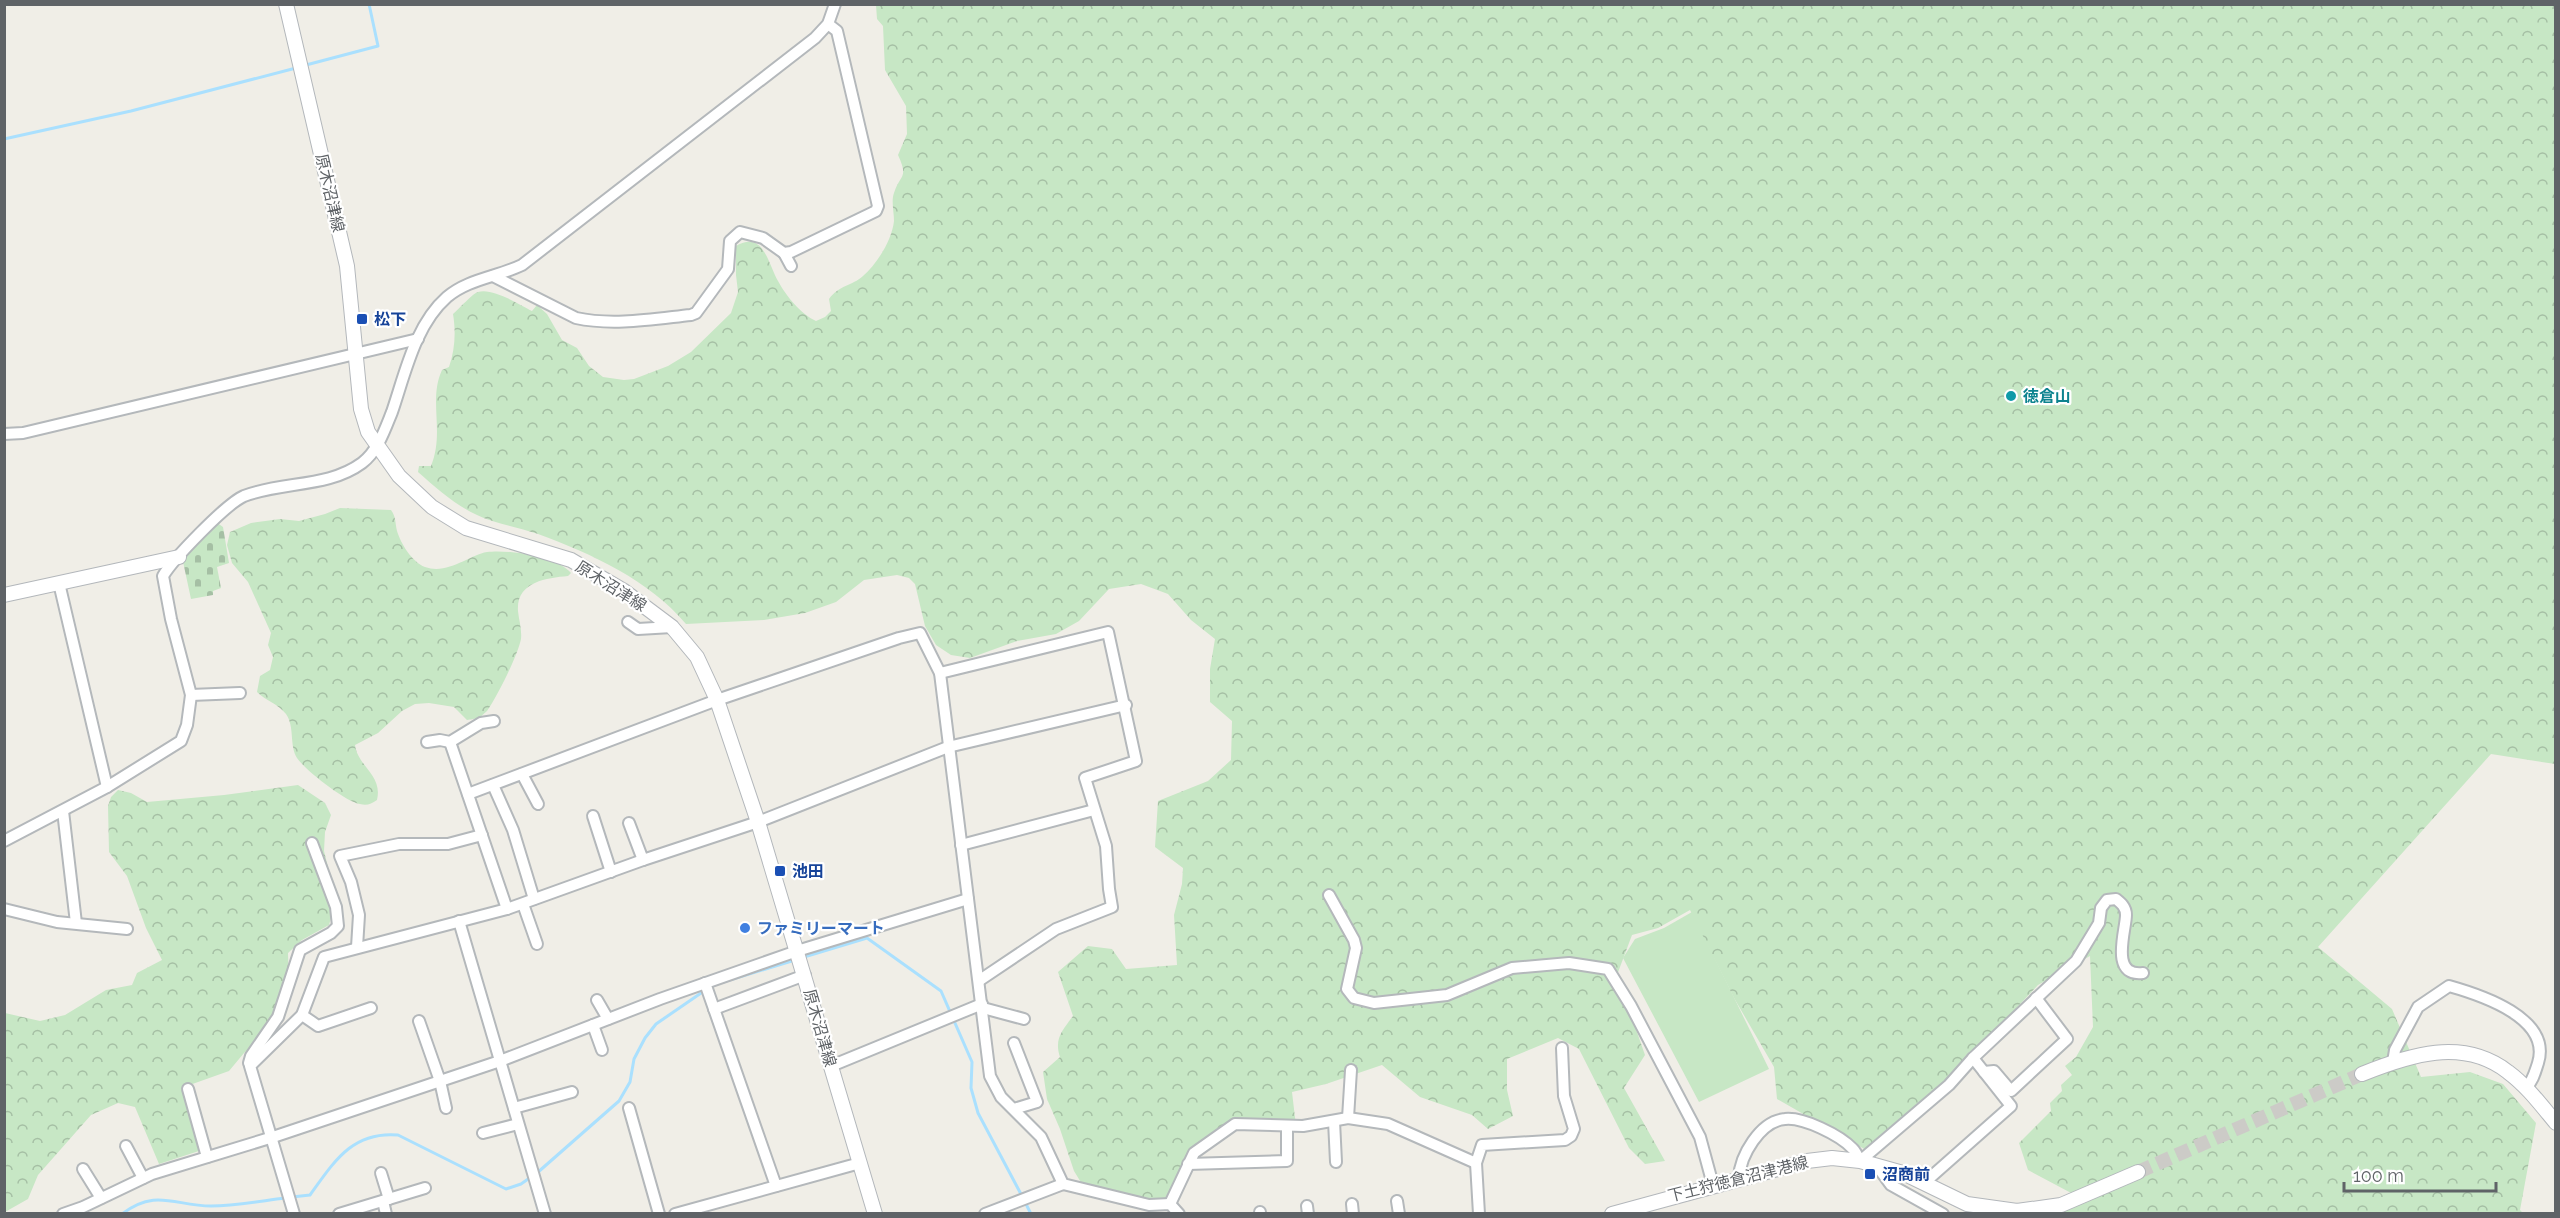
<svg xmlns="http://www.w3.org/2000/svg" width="2560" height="1218" font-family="Raleway,'Noto Sans JP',sans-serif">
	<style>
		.grass { fill: #c7e7c5 }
		.forest { fill: url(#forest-crowns) }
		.cemetery { fill: url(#cemetery-stones) }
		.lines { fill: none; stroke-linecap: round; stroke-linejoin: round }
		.stream { stroke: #aae0fe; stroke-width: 3 }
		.secondary-tunnel { stroke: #cccbc7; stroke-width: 14; stroke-dasharray: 14 7; stroke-linecap: butt }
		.street-casing { stroke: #b4b8bb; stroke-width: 14 }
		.secondary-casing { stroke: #b3b7bb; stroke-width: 16 }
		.street { stroke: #fff; stroke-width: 10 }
		.secondary { stroke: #fff; stroke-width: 14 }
		.transit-dot { fill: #1a4fb4; stroke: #fff; stroke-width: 2 }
		.culture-dot { fill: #0f9aa8; stroke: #fff; stroke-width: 2 }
		.shop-dot { fill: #3f7fe0; stroke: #fff; stroke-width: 2 }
		.labels { text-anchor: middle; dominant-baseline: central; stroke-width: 4.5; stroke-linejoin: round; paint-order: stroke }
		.street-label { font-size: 16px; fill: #5f6367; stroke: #fff }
		.transit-label { font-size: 16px; font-weight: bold; fill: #164399; stroke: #fff; text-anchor: start }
		.culture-label { font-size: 16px; font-weight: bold; fill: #0d838f; stroke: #fff; text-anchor: start }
		.shop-label { font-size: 16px; font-weight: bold; fill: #366cbe; stroke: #fff; text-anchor: start }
	</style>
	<defs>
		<pattern id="forest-crowns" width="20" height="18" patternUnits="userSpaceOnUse" patternTransform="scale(1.5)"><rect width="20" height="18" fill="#c7e7c5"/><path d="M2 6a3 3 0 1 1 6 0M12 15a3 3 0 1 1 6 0" fill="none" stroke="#a5bfa4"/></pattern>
		<pattern id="cemetery-stones" width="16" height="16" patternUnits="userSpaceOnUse" patternTransform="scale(1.5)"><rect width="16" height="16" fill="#c7e7c5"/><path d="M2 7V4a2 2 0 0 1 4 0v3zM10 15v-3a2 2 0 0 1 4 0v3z" fill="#a5bfa4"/></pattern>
	</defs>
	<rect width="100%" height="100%" fill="#f0eee7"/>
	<path class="grass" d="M1692,912l77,157 -70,33 -76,-144 12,-19 29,-11z"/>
	<g class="forest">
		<path d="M876,5h1679v759l-64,-10 -173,193 74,62 29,68 49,-5 33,12 33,39 -16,87 3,3h-471l17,-6 4,-13 -45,-24 -9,-27 32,-32 -1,-8 12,-12 -1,-6 11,-10 -7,-9 11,-9 17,-30 -3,-71 -52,29 -101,108 -71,57 -89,-51 -3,-32 -40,-69 -44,-88 -32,18 -26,7 -15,40 28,80 -21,33 41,73 -20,3 -16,-16 -50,-99 -21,-11 -51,21v31l6,26 -25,13 -16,-14 -52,-18 -38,-32 -56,19 -34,8 4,34 -64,-3 -33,19 -15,19 -14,43 -85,-15 -11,-18 -14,-42 -13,-30 -4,-27 17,-15c-6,-18 2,-26 13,-41l-15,-44 30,-26 24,3 14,20 51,-4 -3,-50 8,-31 1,-16 -28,-21 3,-46 50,-20 23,-21 1,-39 -22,-19v-33l5,-30 -24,-19 -23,-26 -27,-10 -32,5 -30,32 -23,13 -39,7 -47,17 -19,-3 -15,-10 -11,-19 -10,-42 -6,-6 -12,-3 -33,5 -28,22 -31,11 -41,7 -78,4c-37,-44 -94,-70 -148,-90 -20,-7 -42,-10 -61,-19 -22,-10 -41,-27 -59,-43l1,-6h12c14,-34 -3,-66 11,-96l7,-3c6,-17 7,-35 4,-53 6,-5 19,-20 25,-22 14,-5 42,13 54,19l5,-6 10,9 15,26 15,8 12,18 14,11 21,3 10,-1 34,-13 23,-14 40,-39 7,-21 -2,-17v-29c28,-16 32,18 42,35 8,15 23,33 38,40l9,-4 6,-6 -2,-12c10,-14 23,-13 34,-23 14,-12 29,-36 31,-55 0,-9 -3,-20 0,-28 6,-19 15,-14 4,-38l9,-21 -1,-28 -21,-36 -2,-44 -6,-7z"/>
		<path d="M340,508l51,2c5,7 4,12 6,21 4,13 15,31 28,36 23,8 44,-12 62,-15 21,-3 71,5 84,21l-3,3c-22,2 -52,6 -50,35 1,10 4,18 3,28 -3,16 -24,58 -34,72l-8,7 -12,2 -13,-13 -25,-4 -14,1 -13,7 -24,22 -23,12c3,22 28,30 22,55 -6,4 -10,6 -17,4 -14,-2 -55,-34 -63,-46 -8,-13 -2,-31 -11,-44 -9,-11 -20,-13 -29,-22l3,-16 10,-6 3,-13 -5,-12 3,-12 -23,-51 -16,-19 -5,-18 3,-13 21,-9 29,-4 19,2 26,-7z"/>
		<path d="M298,785l27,18 6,12 -6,17 -1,19 12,49 -7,25 -27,15 -14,13 1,34 -20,43 -25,23 -15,18 -45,16 18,63 -43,14 -24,-57 -17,-4 -27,12 -53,60 -10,24 -23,13v-199l35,8 25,-6 41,-25 26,-5 5,-12 25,-13 -16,-32 -19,-52 -18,-24 -1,-46 3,-9 7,-7 13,3 16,9 77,-7z"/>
	</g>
	<path class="cemetery" d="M216,522l7,5 6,36 -12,4 4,21 -8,3v4l-22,4 -9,-42z"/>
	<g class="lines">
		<g class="stream">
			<path d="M306,65l72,-19 -9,-42"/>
			<path d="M4,139l127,-28 165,-43"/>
			<path d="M804,957l63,-19 74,53 31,71 -1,26 7,25 44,83"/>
			<path d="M723,982l72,-22"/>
			<path d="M537,1173l82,-72 11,-19 4,-23 11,-21 11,-14 48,-33"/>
			<path d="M292,1197l18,-2c24,-33 42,-64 88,-60l108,54 15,-5 10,-7"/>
			<path d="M1025,1202l6,12"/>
			<path d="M122,1214c34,-26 53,-8 89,-8 25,0 50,-5 74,-8"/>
		</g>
		<path class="secondary-tunnel" d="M2138,1172l224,-98"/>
		<defs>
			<g id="street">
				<path d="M784,253l7,13"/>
				<path d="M493,276l83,42c37,8 77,1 115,-3l5,-2 32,-44 2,-28 10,-9 23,6 21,15 7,-1 85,-41 2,-5 -41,-175 -9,-7"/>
				<path d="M4,434l19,-1 395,-94"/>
				<path d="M59,583l48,204"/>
				<path d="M628,622l10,7 34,-2"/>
				<path d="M940,673l168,-41 28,129 -51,17 21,68 3,43 3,18 -56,22 -76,51"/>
				<path d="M191,695l49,-2"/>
				<path d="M427,742l13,-2 10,2 31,-19 13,-2"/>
				<path d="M450,742l57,167"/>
				<path d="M522,774l16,30"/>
				<path d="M493,785l20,45 21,69"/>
				<path d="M468,794l249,-94 182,-62 21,-5 20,40 50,403 11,21 40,40 22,47 86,21 21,-1 9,10"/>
				<path d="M63,811l13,112"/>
				<path d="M593,816l18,56"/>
				<path d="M629,823l14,37"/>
				<path d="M4,841l103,-54 74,-46 6,-16 4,-30 -20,-76 -8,-43c10,-17 63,-72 81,-80 39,-15 84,-8 118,-33 16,-12 23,-34 30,-51 13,-38 23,-87 55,-115 21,-18 50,-20 75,-32l293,-227 13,-14 7,-20"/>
				<path d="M961,845l133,-35"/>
				<path d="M1329,895l25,45 2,8 -9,41 7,9 20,5 73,-8 65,-27 57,-5 39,6 23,37 69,131 13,48"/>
				<path d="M523,904l14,40"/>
				<path d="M4,909l53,13 70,7"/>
				<path d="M459,921l86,293"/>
				<path d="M357,947l2,-32 -8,-33 -11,-26 59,-12h49l34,-9"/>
				<path d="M705,983l71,203"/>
				<path d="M597,1000l11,19"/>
				<path d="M983,1008l41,11"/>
				<path d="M714,1009l91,-34"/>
				<path d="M302,1015l16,11 53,-18"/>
				<path d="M419,1021l21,60 6,27"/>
				<path d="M593,1025l9,25"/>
				<path d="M1014,1043l23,59 -23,7"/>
				<path d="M2393,1062l2,-12 23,-43 31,-21c32,9 103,32 89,77 -3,9 -5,18 -12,25"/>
				<path d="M249,1063l2,-7 27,-39 22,-67 31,-17 7,-7 -2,-19 -24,-64"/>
				<path d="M831,1066l151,-62"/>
				<path d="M1984,1072l10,-1 17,20 56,-52 -31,-41"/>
				<path d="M188,1089l19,68"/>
				<path d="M514,1108l58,-16"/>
				<path d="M629,1108l30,106"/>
				<path d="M1348,1118l3,-48"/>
				<path d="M1334,1121l2,41"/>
				<path d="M483,1133l35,-9"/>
				<path d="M126,1146l17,32"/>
				<path d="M1188,1164l99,-3v-35"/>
				<path d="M1877,1166l14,19 52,29"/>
				<path d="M83,1169l18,29"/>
				<path d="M381,1173l8,26"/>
				<path d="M1739,1178c1,-22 21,-57 46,-59 18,-2 55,16 68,30 3,3 5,8 7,12l89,-76 24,-27 103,-97 23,-38 2,-15 6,-8 9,-1c5,4 10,8 10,16 0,15 -17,62 17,58"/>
				<path d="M1924,1183l87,-77 -38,-48"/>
				<path d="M383,1201l3,13"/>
				<path d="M1397,1201l2,13"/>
				<path d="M1170,1204l24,-51 41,-29 68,2 45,-8 40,6 88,39"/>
				<path d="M1352,1204l1,10"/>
				<path d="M1307,1206l1,8"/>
				<path d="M1260,1212v2"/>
				<path d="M63,1214l20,-7 69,-33 121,-37 227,-76 160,-62 137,-48 171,-52"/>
				<path d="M294,1214l-44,-148 52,-51 22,-58 183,-48 136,-49 115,-38 190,-75 178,-42"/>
				<path d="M339,1214l86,-26"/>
				<path d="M675,1214l185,-51"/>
				<path d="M985,1214l78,-30"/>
				<path d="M1479,1214l-3,-51 6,-18 83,-5 6,-4 3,-7 -10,-33 -2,-48"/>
			</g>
			<g id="secondary">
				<path d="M286,4l61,262 14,143 7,23 31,44 33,31 34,21 105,32 53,31 48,36 25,30 20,43 41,122 117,392"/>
				<path d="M4,595l175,-38"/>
				<path d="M2362,1074c47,-19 101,-37 146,-2 19,14 33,33 48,51"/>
				<path d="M1612,1214l195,-53 25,-3 28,3 43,12 64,31 50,7 44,-6 77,-33"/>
			</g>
		</defs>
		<use href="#street" class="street-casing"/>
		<use href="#secondary" class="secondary-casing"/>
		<use href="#street" class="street"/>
		<use href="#secondary" class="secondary"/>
	</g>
	<g class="transit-dot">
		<rect x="356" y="313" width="12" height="12" rx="3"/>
		<rect x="774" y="865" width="12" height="12" rx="3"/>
		<rect x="1864" y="1168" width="12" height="12" rx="3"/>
	</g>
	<circle class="culture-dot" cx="2011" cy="396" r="6"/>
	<circle class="shop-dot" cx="745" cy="928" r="6"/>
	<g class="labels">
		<g class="street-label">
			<text transform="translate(330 193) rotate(77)">原木沼津線</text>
			<text transform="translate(611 586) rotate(32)">原木沼津線</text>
			<text transform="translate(820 1028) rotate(74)">原木沼津線</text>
			<text transform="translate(1738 1179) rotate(-14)">下土狩徳倉沼津港線</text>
		</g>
		<g class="transit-label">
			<text x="374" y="319">松下</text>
			<text x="792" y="871">池田</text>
			<text x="1882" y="1174">沼商前</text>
		</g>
		<g class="culture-label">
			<text x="2023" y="396">徳倉山</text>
		</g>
		<g class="shop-label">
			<text x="757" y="928">ファミリーマート</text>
		</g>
	</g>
	<rect width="2560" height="1218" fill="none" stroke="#5f6367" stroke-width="12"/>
	<path d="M2344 1182v9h152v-9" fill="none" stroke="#5f6367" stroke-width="3"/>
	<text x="2353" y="1182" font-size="18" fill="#5f6367" stroke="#ffffff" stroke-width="4.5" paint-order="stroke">100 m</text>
</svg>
